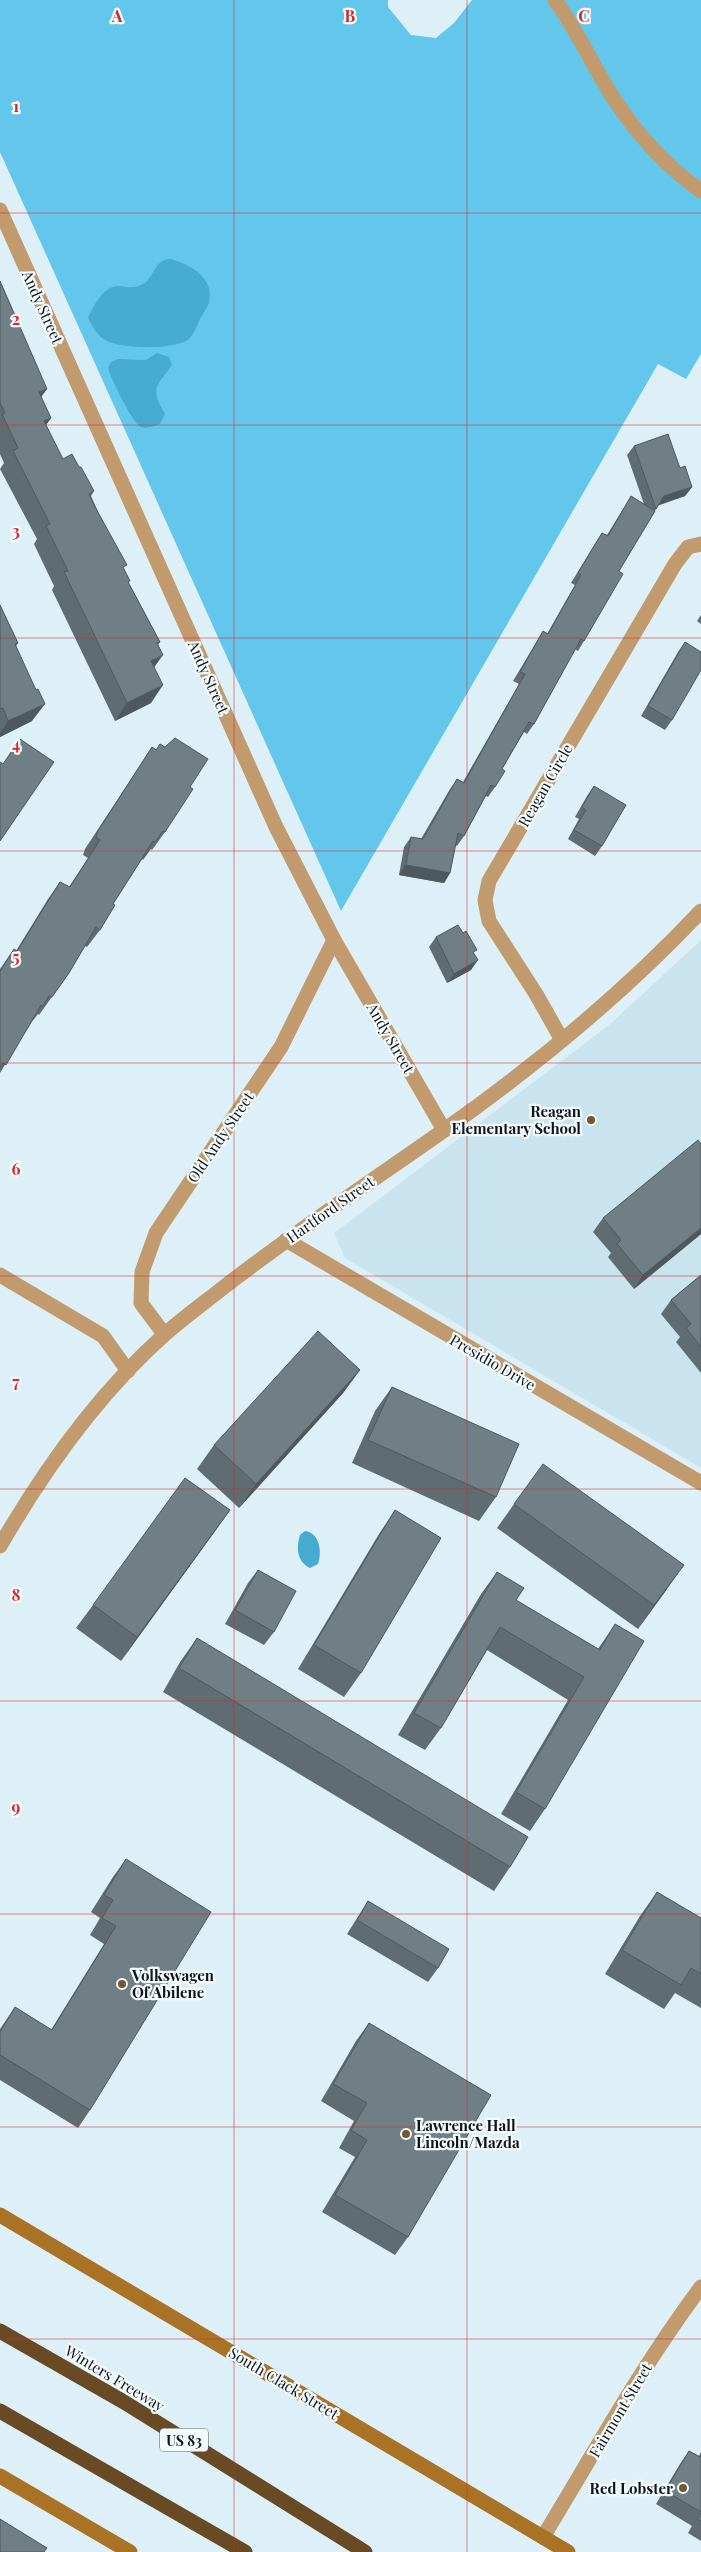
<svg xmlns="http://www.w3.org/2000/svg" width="701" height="2552" font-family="'Playfair Display',serif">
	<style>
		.built { fill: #cae4ef }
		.forest { fill: #63c7eb }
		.water { fill: #45abcf }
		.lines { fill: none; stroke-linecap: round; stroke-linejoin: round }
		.minor { stroke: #c19b6e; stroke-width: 15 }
		.tertiary { stroke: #c19b6e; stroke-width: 15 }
		.secondary { stroke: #a97225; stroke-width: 15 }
		.motorway { stroke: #684a24; stroke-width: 15 }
		.wall { fill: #5f6d72 }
		.shaded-wall { fill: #4e595d }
		.building { fill: #6f7f85; stroke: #4e595d }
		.grid { fill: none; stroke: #d62828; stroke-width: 1; stroke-opacity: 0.55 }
		.poi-dot { fill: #77562d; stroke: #f4fbfe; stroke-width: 2 }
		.labels { text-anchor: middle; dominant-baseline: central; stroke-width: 4.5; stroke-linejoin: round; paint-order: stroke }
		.shield { fill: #f4fbfe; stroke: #53595c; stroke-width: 1 }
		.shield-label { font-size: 14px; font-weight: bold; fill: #0e1417 }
		.street-label { font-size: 15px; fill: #0e1417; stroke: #f4fbfe }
		.poi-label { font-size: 15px; font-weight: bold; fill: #0e1417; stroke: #f4fbfe; text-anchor: end }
		.grid-label { font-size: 16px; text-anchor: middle; font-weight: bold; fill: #d62828; stroke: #f4fbfe; stroke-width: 4.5; stroke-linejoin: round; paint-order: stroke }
	</style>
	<rect width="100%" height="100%" fill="#def0f7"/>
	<path class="built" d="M701,940v528l-356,-210 -11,-25 275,-208z"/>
	<path class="forest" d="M0,0h388v7l23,28 25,3 18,-15 18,-23h229v354l-15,25 -28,-15 -317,547 -341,-759z"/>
	<g class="water">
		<path d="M170,259c20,5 45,19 39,43 -1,6 -6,11 -9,17 -3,6 -6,15 -11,20 -14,11 -66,10 -82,2 -10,-5 -14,-14 -19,-23 6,-13 15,-32 31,-32 10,1 18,3 27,-4 9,-8 9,-22 24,-23z"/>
		<path d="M157,353l12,4 3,8c-15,22 -23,21 -7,49l-5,10c-6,2 -13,5 -19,3 -8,-3 -31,-50 -33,-59l3,-6 7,-3 28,1z"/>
		<path d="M305,1531c15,2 17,21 13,33l-8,4c-13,-6 -14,-20 -10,-33z"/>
	</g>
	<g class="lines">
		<g class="minor">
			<path d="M0,210l276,617 58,113 110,190"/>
			<path d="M562,1040l-26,-46 -47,-73 -4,-21 4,-19 186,-317 13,-17 13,-3"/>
			<path d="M286,1240l415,243"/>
			<path d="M0,1275l103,61 25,35"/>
			<path d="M164,1334l-23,-31 1,-31 14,-39 125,-186 53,-107"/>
			<path d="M543,2537c51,-84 99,-171 158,-250"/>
		</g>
		<g class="tertiary">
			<path d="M555,0c23,31 38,67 59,99 23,35 53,68 87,92"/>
			<path d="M0,1546c44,-76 98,-152 164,-211 19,-17 40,-32 60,-48 71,-55 145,-104 219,-156 92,-65 181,-138 258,-220"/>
		</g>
		<g class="secondary">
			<path d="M0,2215l568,337"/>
			<path d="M0,2476l130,76"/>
		</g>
		<g class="motorway">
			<path d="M0,2331l124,71 241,150"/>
			<path d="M0,2411l245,141"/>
		</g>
	</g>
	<g class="wall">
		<path d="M0,281l47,108 -6,8 10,21 -5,7 17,34 16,8 15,24 -3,5 33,73 5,14 31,59 -2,3 -4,23 -3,35 -36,18 -63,-131 2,-4 -20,-42 3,-5 -37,-70 4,-6 -4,-9z"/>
		<path d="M634,446l46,22 12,19 -7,9 -27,9 -3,6 -36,60 -35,70 -6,10 -3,-2 -41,75 -7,10 -3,-2 -22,37 -7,18 -7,10 -2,-1 -22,40 -7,10 -2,-1 -5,28 -6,10 -45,-8 5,-28 7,-10 10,2 29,-50 7,-10 6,3 56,-98 -6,-3 30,-50 4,3 28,-49 -4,-2 25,-41 6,-9 5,2 18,-29 6,-10 13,8 -17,-49z"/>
		<path d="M0,605l18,38 -2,3 16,75 -32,16z"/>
		<path d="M701,615v9l-4,-3z"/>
		<path d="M685,642l-13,78 -7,10 -24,-14 37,-64z"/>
		<path d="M152,747l38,40 -25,45 -13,18 -1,-1 -8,11 -1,-1 -29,45 -13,26 -13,17 -2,-1 -16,27 -30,42 -1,-1 -7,9 -31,50v-104l14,-20 2,2 32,-52 12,-17 9,5 19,-29 -5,-3 2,-6z"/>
		<path d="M594,786l8,60 -7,10 -27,-17 11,-20 -4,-2 12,-21z"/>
		<path d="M436,937l38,16 -3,17 -24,13 -18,-36z"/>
		<path d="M701,1144v90l-67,55 -26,-32 3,-4 -18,-21 10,-14z"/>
		<path d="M701,1275v98l-25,-31 4,-5 -19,-23 10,-14z"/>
		<path d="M360,1370l-17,23 -104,115 -42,-39 17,-24z"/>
		<path d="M392,1387l104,110 -17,24 -127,-58 23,-52z"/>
		<path d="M514,1504l153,85 -29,40 -141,-101z"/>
		<path d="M230,1510l-109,151 -45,-33 17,-23z"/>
		<path d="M395,1510l-34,163 -17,24 -46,-28 81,-135z"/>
		<path d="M258,1570l16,62 -10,13 -39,-21 23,-41z"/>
		<path d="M497,1572l19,28 82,49 17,-25 -70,185 -15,22 -29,-17 67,-114 -81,-50 -46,78 -16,22 -27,-15 83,-141z"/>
		<path d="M197,1638l313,229 -16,24 -331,-199 17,-30z"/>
		<path d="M126,1859l-36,251 -12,18 -78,-48v-51l15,-22 36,23 53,-86 -14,-9 10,-17 -9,-6 22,-35z"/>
		<path d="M657,1892l44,26v90l-26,-15 -11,16 -59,-35 35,-58z"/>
		<path d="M368,1901l70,67 -10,14 -81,-48 12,-19z"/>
		<path d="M369,2023l39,214 -13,18 -73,-43 33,-55 -16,-9 15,-27 -33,-20 35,-60z"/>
		<path d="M689,2451l10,5 2,-4v89l-13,-8 4,-7 -36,-22 24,-40z"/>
	</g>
	<g class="shaded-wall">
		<path d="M47,389l-13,17 5,-14z"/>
		<path d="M51,418l-13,18 6,-15z"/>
		<path d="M692,487l-7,9 -28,10 7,-10z"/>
		<path d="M163,655l-13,18 1,-12z"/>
		<path d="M163,685l-12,18 -36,18 12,-18z"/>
		<path d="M45,704l-13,17 -32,16v-4l8,-12z"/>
		<path d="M406,865l44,8 -6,10 -45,-8z"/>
		<path d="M478,960l-7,10 -24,13 7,-9z"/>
		<path d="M701,1228v6l-67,55 9,-14z"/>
		<path d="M360,1370l-17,23 -104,115 17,-24z"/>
		<path d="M230,1510l-17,24 -92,127 16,-24z"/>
		<path d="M684,1565l-17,24 -29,40 16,-24z"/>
	</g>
	<g class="building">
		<path d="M0,281l47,108 -8,3 12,26 -7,3 19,38 9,-5 7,13h2l13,24 -5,3 5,11 33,60 -4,2 7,14 -2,1 32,60 -3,1 6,12 -12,6 12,24 -36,18 -63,-131 4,-1 -22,-45 4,-2 -37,-73 5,-3 -16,-34 3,-1 -5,-10z"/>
		<path d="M668,434l12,34 5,-2 7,21 -28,9 -8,13 -22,-63z"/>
		<path d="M631,496l24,15 -36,60 4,3 -39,67 -3,-2 -47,85 -5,-2 -27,47 3,2 -10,16 -4,-2 -27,51 -6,-3 -8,40 -44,-8 5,-28 12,2 34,-60 7,4 61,-109 -5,-2 23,-41 5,3 33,-59 -3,-2 24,-40 6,3z"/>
		<path d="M0,605l18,38 -3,1 21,46 2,-1 7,15 -37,17 -5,-13 -3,1z"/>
		<path d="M685,642l16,10v18l-29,50 -24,-14z"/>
		<path d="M175,738l33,21 -18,28 3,2 -28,43 -2,-1 -8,11 -2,-1 -40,63 2,1 -15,25 -4,-3 -27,46 -17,24 -3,-1 -6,10 -2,-1 -35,60 -3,-2 -3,4v-96l14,-22 3,2 43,-69 10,5 30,-47 -4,-3 2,-6 54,-84 4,3 4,-6 5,3z"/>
		<path d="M20,739l34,23 -54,79v-79l3,2z"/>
		<path d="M594,786l32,19 -24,41 -28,-16 12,-20 -4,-3z"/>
		<path d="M458,925l5,8 3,-2 11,19 -4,2 5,8 -24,14 -18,-37z"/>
		<path d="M698,1140l3,4v84l-58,47 -26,-31 4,-4 -18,-22z"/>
		<path d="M701,1275v72l-15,-19 5,-4 -20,-24z"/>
		<path d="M318,1331l42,39 -104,114 -42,-39z"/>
		<path d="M392,1387l127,57 -23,53 -128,-57z"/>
		<path d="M543,1464l141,101 -30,40 -140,-101z"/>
		<path d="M185,1478l45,32 -93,127 -44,-32z"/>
		<path d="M395,1510l46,28 -80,135 -47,-28z"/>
		<path d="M258,1570l38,21 -22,41 -39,-22z"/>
		<path d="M497,1572l27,16 -8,12 84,50 15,-26 29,17 -99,168 -29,-17 68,-115 -84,-50 -59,101 -27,-15z"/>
		<path d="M197,1638l331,199 -18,30 -331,-199z"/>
		<path d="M126,1859l85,53 -121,198 -90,-55v-23l15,-25 37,23 64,-104 -14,-8 11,-18 -9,-5z"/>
		<path d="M657,1892l44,26v56l-10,-6 -10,17 -59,-35z"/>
		<path d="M368,1901l81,48 -11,19 -81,-48z"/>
		<path d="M369,2023l122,72 -83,142 -73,-42 32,-55 -16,-10 16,-27 -34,-19z"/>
		<path d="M689,2451l11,6 1,-2v57l-36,-21z"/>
		<path d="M701,2513v8l-4,-2z"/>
		<path d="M0,2519l47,29 -3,4h-44z"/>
	</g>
	<path class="grid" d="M234,0v2552M467,0v2552M0,213h701M0,425h701M0,638h701M0,851h701M0,1063h701M0,1276h701M0,1489h701M0,1701h701M0,1914h701M0,2127h701M0,2339h701"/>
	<g class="poi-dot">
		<circle cx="591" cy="1120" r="5"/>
		<circle cx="122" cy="1984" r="5"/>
		<circle cx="406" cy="2134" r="5"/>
		<circle cx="683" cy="2488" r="5"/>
	</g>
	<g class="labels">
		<rect class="shield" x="160" y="2428.5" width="48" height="23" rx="4"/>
		<g class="shield-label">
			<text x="184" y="2440">US 83</text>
		</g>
		<g class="street-label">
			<text transform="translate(43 307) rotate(66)">Andy Street</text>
			<text transform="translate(209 677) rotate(66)">Andy Street</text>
			<text transform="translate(545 785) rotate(-60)">Reagan Circle</text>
			<text transform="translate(391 1038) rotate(60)">Andy Street</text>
			<text transform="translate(220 1137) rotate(-56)">Old Andy Street</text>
			<text transform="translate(330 1209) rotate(-35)">Hartford Street</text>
			<text transform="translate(493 1362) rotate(30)">Presidio Drive</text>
			<text transform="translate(115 2378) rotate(31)">Winters Freeway</text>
			<text transform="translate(284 2383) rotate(31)">South Clack Street</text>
			<text transform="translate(620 2410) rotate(-59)">Fairmont Street</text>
		</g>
		<g class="poi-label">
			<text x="581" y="1111">Reagan<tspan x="581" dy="17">Elementary School</tspan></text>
			<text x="132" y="1975" text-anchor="start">Volkswagen<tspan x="132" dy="17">Of Abilene</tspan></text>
			<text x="416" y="2125" text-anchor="start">Lawrence Hall<tspan x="416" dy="17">Lincoln/Mazda</tspan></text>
			<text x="673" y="2488">Red Lobster</text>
		</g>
	</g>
	<g class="grid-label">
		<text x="117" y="22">A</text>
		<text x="350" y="22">B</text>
		<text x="584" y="22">C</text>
		<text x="16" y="112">1</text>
		<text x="16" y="325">2</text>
		<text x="16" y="537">3</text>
		<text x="16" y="750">4</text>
		<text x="16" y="963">5</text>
		<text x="16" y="1175">6</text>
		<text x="16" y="1388">7</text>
		<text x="16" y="1601">8</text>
		<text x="16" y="1813">9</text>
	</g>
</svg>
